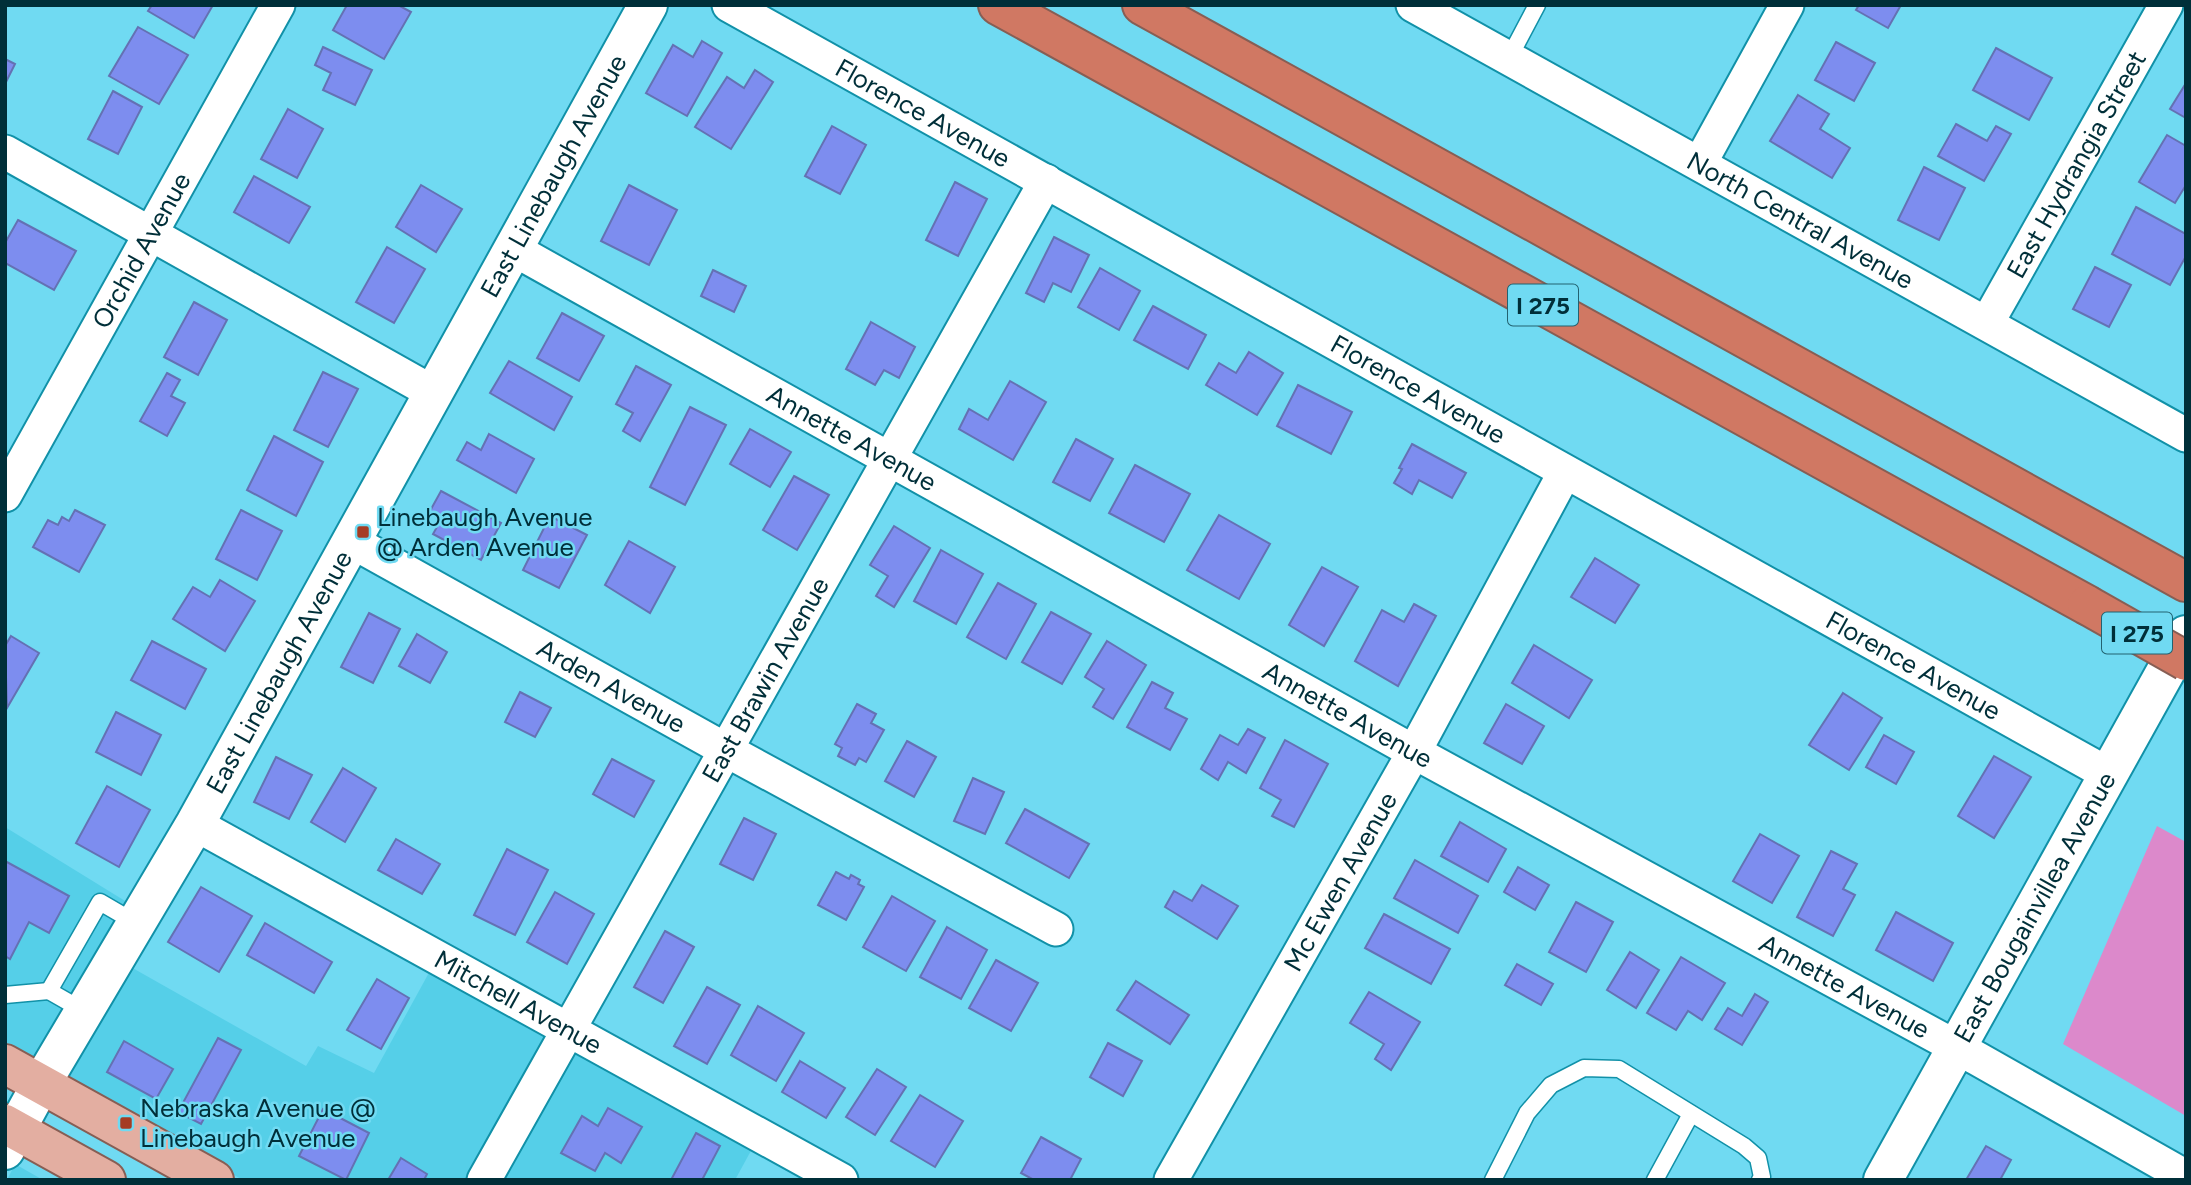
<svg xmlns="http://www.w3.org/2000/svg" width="2191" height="1185" font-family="Figtree,sans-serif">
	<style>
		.built { fill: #55cfe8 }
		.green { fill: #dc89cb }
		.building { fill: #7d8def; stroke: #6471b3; stroke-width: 2 }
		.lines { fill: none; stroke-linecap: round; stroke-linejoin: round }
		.lane-casing { stroke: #1191a8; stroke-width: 19 }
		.street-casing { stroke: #1191a8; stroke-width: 37 }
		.secondary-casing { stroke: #1191a8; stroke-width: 42 }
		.primary-casing { stroke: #875e54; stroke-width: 42 }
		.highway-casing { stroke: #875e54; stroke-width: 42 }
		.lane { stroke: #fff; stroke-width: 16 }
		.street { stroke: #fff; stroke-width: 33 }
		.secondary { stroke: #fff; stroke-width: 38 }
		.primary { stroke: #e3aea1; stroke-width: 38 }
		.highway { stroke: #d07863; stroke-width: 38 }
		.highway-bridge-casing { stroke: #875e54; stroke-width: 42; stroke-linecap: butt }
		.highway-bridge { stroke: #d07863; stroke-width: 38 }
		.poi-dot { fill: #a53c23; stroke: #70daf2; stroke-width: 2.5 }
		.labels { text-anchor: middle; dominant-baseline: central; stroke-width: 5; stroke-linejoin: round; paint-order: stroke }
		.shield { fill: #70daf2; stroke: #226270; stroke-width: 2 }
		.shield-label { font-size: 24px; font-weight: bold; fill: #002f39 }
		.street-label { font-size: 26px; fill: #002f39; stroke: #70daf2 }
		.poi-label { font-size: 26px; fill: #002f39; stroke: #70daf2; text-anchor: start }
	</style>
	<rect width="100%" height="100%" fill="#70daf2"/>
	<g class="built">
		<path d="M5,827l125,77 -96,160 -29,-16z"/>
		<path d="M129,966l177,100 12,-20 56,27 57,-104 119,65 -84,146h-223l-181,-101z"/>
		<path d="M577,1049l176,98 -18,33h-233z"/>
		<path d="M15,1164l28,16h-36z"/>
	</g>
	<path class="green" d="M2157,826l29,16v274l-123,-72z"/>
	<g class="building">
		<path d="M152,5h61l-19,33 -46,-27z"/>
		<path d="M347,5h51l13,7 -27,47 -51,-29z"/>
		<path d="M1859,5h42l-13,23 -32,-18z"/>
		<path d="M138,27l50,28 -29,49 -50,-28z"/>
		<path d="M702,41l20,12 -35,63 -41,-23 27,-48 20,12z"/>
		<path d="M1836,42l39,21 -21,38 -39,-21z"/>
		<path d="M323,47l49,23 -17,35 -32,-15 8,-17 -16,-8z"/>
		<path d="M1996,48l56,30 -23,42 -56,-30z"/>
		<path d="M5,59l10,5 -10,20z"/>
		<path d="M755,70l18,12 -42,67 -36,-22 32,-50 17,11z"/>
		<path d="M2186,83v35l-16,-9z"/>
		<path d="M113,91l29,16 -24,47 -30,-15z"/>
		<path d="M1798,95l31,19 -9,15 30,19 -18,30 -62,-37z"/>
		<path d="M288,109l35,20 -26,49 -36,-19z"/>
		<path d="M1956,124l31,17 9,-15 15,8 -27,47 -46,-25z"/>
		<path d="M832,126l34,19 -26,49 -35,-18z"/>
		<path d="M2167,135l19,11v39l-11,18 -36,-21z"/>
		<path d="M1924,167l41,21 -26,52 -41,-20z"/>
		<path d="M254,176l56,31 -21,36 -55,-31z"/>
		<path d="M955,182l32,17 -29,57 -32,-16z"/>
		<path d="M421,185l41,24 -26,43 -40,-25z"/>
		<path d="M629,185l48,25 -28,55 -48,-24z"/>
		<path d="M2136,207l50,27v22l-16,29 -58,-31z"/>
		<path d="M18,220l58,31 -22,39 -49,-27v-20z"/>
		<path d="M1054,237l35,18 -18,37 -18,-9 -9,19 -18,-9z"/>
		<path d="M387,247l38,22 -31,54 -38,-21z"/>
		<path d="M2095,267l36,18 -22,42 -36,-18z"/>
		<path d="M1100,268l40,23 -21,39 -41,-23z"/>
		<path d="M713,270l33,16 -12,26 -33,-16z"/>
		<path d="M194,302l33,18 -29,55 -34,-18z"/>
		<path d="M1153,306l53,29 -18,34 -54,-29z"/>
		<path d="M562,313l42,23 -25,45 -42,-23z"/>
		<path d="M871,322l44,25 -16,31 -15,-8 -9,15 -29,-16z"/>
		<path d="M1249,352l34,21 -26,42 -51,-30 13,-22 17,10z"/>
		<path d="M509,361l63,36 -18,33 -64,-37z"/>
		<path d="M636,366l35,19 -31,56 -17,-10 10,-18 -17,-9z"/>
		<path d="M323,372l35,17 -30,58 -34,-17z"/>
		<path d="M167,373l13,7 -9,16 14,7 -18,33 -27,-15z"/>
		<path d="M1010,381l36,21 -33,58 -54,-31 10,-20 19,11z"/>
		<path d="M1298,385l54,27 -21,42 -54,-28z"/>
		<path d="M690,407l36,18 -41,80 -35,-18z"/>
		<path d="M750,429l41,23 -21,35 -40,-23z"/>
		<path d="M489,434l45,25 -18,34 -59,-33 10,-18 14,8z"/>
		<path d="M274,436l49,26 -27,54 -49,-26z"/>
		<path d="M1076,439l37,20 -23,42 -37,-19z"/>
		<path d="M1412,444l54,29 -14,25 -33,-18 -7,14 -18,-11 8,-14 -3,-1z"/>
		<path d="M1135,465l55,29 -26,48 -55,-29z"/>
		<path d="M794,476l35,19 -32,55 -34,-20z"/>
		<path d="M441,491l60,32 -20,37 -48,-26 9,-16 -12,-7z"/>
		<path d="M75,510l30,15 -26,47 -46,-25 15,-27 10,5 4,-8 7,4z"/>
		<path d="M241,510l41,21 -25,49 -41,-21z"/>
		<path d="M1219,515l51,29 -31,55 -52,-29z"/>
		<path d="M550,516l37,19 -28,53 -36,-18z"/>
		<path d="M894,526l36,22 -36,59 -18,-11 12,-20 -18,-11z"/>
		<path d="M629,541l46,26 -25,46 -45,-28z"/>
		<path d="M941,550l42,24 -27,50 -42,-23z"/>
		<path d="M1595,558l44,27 -24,38 -44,-26z"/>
		<path d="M1322,567l36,20 -34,59 -35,-21z"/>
		<path d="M220,580l35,21 -30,50 -52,-32 20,-32 17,10z"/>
		<path d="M998,583l38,21 -30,55 -39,-22z"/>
		<path d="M1414,604l22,12 -38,70 -43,-25 27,-51 22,12z"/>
		<path d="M1051,612l40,22 -29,50 -40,-22z"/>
		<path d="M369,613l31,16 -27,54 -32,-16z"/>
		<path d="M417,634l30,18 -17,31 -31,-17z"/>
		<path d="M11,636l28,17 -32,55 -2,-62z"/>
		<path d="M152,641l54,28 -21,40 -54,-29z"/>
		<path d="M1107,641l39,24 -33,54 -20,-12 11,-18 -19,-12z"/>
		<path d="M1534,645l58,35 -23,38 -57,-35z"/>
		<path d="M1152,682l21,11 -8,15 22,11 -17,31 -43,-23z"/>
		<path d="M520,692l31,16 -16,29 -30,-15z"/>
		<path d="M1843,693l39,25 -33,52 -40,-25z"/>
		<path d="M857,704l19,10 -5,9 13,7 -18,32 -7,-4 -4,7 -17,-9 4,-8 -7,-4z"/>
		<path d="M1506,704l38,22 -22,38 -38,-21z"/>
		<path d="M116,712l45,23 -20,40 -45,-23z"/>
		<path d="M1248,729l17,9 -19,35 -18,-11 -10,18 -17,-11 19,-34 18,10z"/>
		<path d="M1884,735l30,17 -18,32 -30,-17z"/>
		<path d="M1285,740l43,24 -34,63 -22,-11 9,-16 -21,-12z"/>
		<path d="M907,741l29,16 -22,40 -29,-16z"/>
		<path d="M1994,756l37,21 -37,61 -36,-22z"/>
		<path d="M276,757l36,18 -23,44 -35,-17z"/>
		<path d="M612,759l42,22 -20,36 -41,-23z"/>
		<path d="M343,768l33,20 -31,54 -34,-20z"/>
		<path d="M973,778l31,14 -19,42 -31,-13z"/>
		<path d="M107,786l43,24 -31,57 -43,-24z"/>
		<path d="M1025,809l64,35 -20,34 -63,-35z"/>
		<path d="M744,818l32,16 -23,46 -33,-16z"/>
		<path d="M1460,822l46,27 -18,33 -47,-26z"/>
		<path d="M1760,834l39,22 -27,47 -39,-22z"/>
		<path d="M396,839l44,25 -18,30 -44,-24z"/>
		<path d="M507,849l41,21 -33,65 -41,-20z"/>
		<path d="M1831,851l26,13 -14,25 12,6 -22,41 -36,-19z"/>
		<path d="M1415,860l63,36 -20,37 -64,-35z"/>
		<path d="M5,861l64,35 -20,37 -20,-11 -19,37 -5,-3z"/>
		<path d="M1518,867l31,18 -14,25 -31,-18z"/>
		<path d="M836,872l13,7 2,-4 9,5 -2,4 6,3 -18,33 -28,-15z"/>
		<path d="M1202,885l36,21 -21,33 -52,-32 9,-16 18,10z"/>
		<path d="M201,887l51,29 -33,56 -51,-30z"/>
		<path d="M555,892l39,22 -27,50 -40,-22z"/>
		<path d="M892,896l43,25 -29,50 -43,-24z"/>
		<path d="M1576,902l37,20 -27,50 -37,-20z"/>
		<path d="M1896,912l57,31 -20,38 -57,-31z"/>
		<path d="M1384,914l66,35 -19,35 -66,-36z"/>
		<path d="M265,923l67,39 -18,31 -67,-38z"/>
		<path d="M947,927l40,23 -26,49 -41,-22z"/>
		<path d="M665,931l29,16 -31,56 -29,-16z"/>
		<path d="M1630,952l29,18 -23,38 -29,-18z"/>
		<path d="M1681,957l44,26 -23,37 -14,-9 -12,19 -29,-17z"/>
		<path d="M996,960l42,23 -27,48 -42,-23z"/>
		<path d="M1517,964l36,20 -12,21 -36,-20z"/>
		<path d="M377,979l32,19 -28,51 -34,-19z"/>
		<path d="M1136,981l53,34 -19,29 -53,-34z"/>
		<path d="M707,987l33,18 -33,59 -33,-18z"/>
		<path d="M1369,992l51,30 -29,48 -16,-11 9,-15 -34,-21z"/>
		<path d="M1755,994l13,8 -26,43 -27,-16 13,-21 14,8z"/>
		<path d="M758,1006l46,27 -28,48 -45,-26z"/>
		<path d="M218,1038l23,12 -40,74 -23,-12z"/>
		<path d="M124,1041l49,28 -17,30 -49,-27z"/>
		<path d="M1108,1043l34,18 -19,35 -33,-19z"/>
		<path d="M800,1061l45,27 -19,30 -44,-26z"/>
		<path d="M877,1069l29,18 -31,48 -29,-18z"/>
		<path d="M920,1095l43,26 -28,46 -44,-26z"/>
		<path d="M608,1108l34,19 -21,36 -16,-10 -10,18 -34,-18 21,-37 16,10z"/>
		<path d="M323,1109l46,24 -23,47 -47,-24z"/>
		<path d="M696,1133l24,13 -18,34h-31z"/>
		<path d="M1041,1137l40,22 -11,21h-36l-13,-7z"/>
		<path d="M1986,1146l25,14 -11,20h-34z"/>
		<path d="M401,1158l26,16 -3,6h-36z"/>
	</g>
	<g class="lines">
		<defs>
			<g id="lane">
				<path d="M1509,58l28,-53"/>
				<path d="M5,995l44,-4"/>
				<path d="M84,1011l-35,-20 51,-89 36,21"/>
				<path d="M1493,1180l34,-67 24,-28 33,-17 35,1 125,77 14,12 4,19 -2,3"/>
				<path d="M1655,1180l36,-66"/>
			</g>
			<g id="street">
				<path id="s1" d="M729,5l1379,769"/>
				<path id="s2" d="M1413,5l773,430"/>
				<path d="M5,152l427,240"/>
				<path d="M1700,163l87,-158"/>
				<path id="s3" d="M513,249l901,503 564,307 208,118"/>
				<path id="s4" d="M1987,323l179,-318"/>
				<path id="s5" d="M5,495l273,-490"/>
				<path id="s6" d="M351,541l375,209 330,179"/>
				<path id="s7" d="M195,824l646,356"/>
				<path id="s8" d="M484,1180l562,-999"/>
				<path id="s9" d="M1171,1180l243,-428 151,-280"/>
			</g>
			<g id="secondary">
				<path id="s10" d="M5,1150l36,-66 154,-260 453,-819"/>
				<path id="s11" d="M1883,1180l303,-545"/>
			</g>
			<g id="primary">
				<path d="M5,1064l209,116"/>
				<path d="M5,1124l101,56"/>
			</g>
			<g id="highway">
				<path d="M998,5l1089,600"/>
				<path d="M1142,5l1044,577"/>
			</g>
		</defs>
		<use href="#lane" class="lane-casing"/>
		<use href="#street" class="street-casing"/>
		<use href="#secondary" class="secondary-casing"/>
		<use href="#primary" class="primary-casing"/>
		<use href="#highway" class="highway-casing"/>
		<use href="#lane" class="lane"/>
		<use href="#street" class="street"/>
		<use href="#secondary" class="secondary"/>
		<use href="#primary" class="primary"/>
		<use href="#highway" class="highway"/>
		<defs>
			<path id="highway-bridge" d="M2087,605l99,56"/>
		</defs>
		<use href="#highway-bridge" class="highway-bridge-casing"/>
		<use href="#highway-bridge" class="highway-bridge"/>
	</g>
	<g class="poi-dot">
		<rect x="356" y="525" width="14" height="14" rx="3.5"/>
		<rect x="119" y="1116" width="14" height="14" rx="3.5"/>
	</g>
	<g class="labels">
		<g class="shield">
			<rect x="1508" y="284.5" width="70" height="41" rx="5"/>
			<rect x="2102" y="612.5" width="70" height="41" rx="5"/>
		</g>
		<g class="shield-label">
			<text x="1543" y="305">I 275</text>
			<text x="2137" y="633">I 275</text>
		</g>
		<g class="street-label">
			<text stroke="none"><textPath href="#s1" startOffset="222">Florence Avenue</textPath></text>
			<text stroke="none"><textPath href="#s4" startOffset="182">East Hydrangia Street</textPath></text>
			<text stroke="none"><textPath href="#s10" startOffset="1118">East Linebaugh Avenue</textPath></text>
			<text stroke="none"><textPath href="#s2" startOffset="443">North Central Avenue</textPath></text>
			<text stroke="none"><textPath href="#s5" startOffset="280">Orchid Avenue</textPath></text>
			<text stroke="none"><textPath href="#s1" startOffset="789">Florence Avenue</textPath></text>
			<text stroke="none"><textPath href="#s3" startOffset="388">Annette Avenue</textPath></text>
			<text stroke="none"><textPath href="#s1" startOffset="1356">Florence Avenue</textPath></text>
			<text stroke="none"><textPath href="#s10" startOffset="551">East Linebaugh Avenue</textPath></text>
			<text stroke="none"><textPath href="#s8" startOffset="574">East Brawin Avenue</textPath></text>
			<text stroke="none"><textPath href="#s6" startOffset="298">Arden Avenue</textPath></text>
			<text stroke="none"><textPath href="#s3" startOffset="956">Annette Avenue</textPath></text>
			<text stroke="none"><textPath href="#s9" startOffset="343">Mc Ewen Avenue</textPath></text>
			<text stroke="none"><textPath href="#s11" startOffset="312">East Bougainvillea Avenue</textPath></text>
			<text stroke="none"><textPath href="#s3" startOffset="1522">Annette Avenue</textPath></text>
			<text stroke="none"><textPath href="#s7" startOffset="369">Mitchell Avenue</textPath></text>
		</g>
		<g class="poi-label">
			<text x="377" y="517">Linebaugh Avenue<tspan x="377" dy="30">@ Arden Avenue</tspan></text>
			<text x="140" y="1108">Nebraska Avenue @<tspan x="140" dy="30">Linebaugh Avenue</tspan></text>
		</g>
	</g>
	<rect width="2191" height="1185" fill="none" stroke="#002f39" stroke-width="14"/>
</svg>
